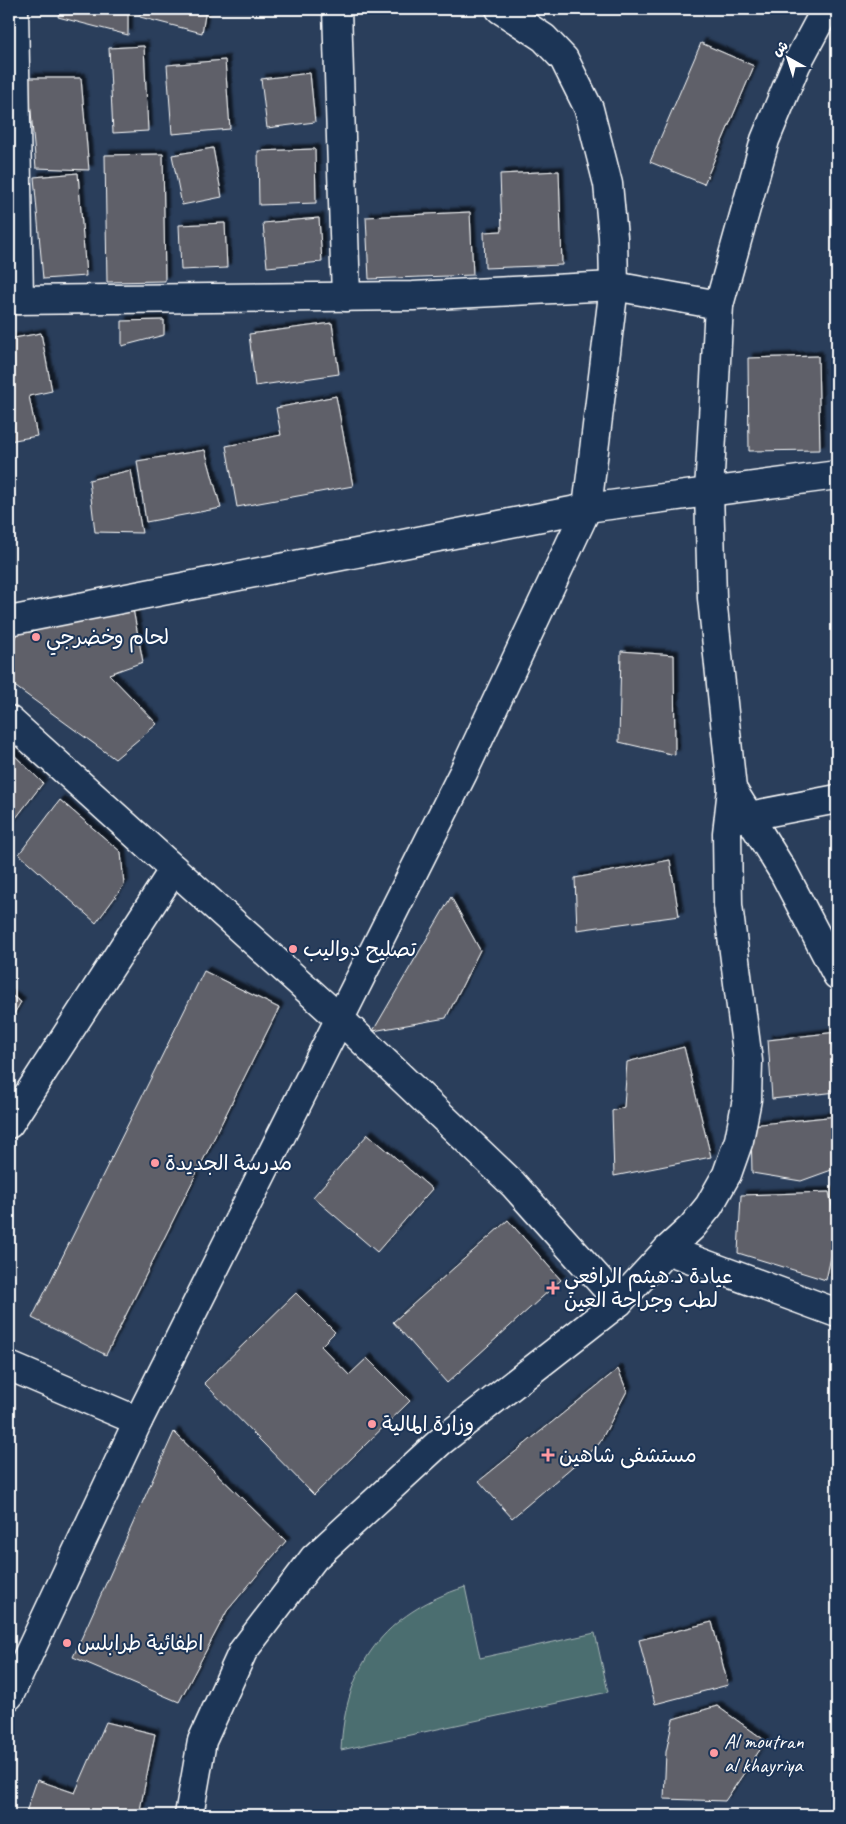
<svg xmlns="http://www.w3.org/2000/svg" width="846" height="1824" font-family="Caveat,'Playpen Sans Arabic',sans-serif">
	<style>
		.green { fill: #4c6e6f; stroke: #a6b6b7 }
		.building { fill: #5f6169; stroke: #fff; filter: url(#shadow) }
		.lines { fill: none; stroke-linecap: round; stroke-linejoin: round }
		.minor-casing { stroke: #fff; stroke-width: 31 }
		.minor { stroke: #1d3557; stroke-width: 28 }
		.poi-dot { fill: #ff9aa2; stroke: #1d3557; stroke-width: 2 }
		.labels { text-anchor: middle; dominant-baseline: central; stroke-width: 4; stroke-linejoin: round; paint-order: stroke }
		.poi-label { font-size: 21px; fill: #fff; stroke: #1d3557; text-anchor: start }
	</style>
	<defs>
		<filter id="shadow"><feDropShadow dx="4.5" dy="-4.5" stdDeviation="1" flood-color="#0009"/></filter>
	</defs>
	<rect width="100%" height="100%" fill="#2a3e5b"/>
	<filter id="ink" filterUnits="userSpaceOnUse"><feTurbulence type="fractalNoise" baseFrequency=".02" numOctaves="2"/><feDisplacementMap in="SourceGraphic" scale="10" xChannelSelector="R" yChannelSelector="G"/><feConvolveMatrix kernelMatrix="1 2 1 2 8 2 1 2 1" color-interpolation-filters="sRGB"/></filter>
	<g filter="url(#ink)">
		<path class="green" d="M465,1587l15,71 115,-25 13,59 -267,58c4,-84 43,-137 124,-163z"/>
		<g class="building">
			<path d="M60,9h68v26l-70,-18z"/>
			<path d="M140,9h66l-4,24 -62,-16z"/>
			<path d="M701,43l53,23 -50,118 -54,-22z"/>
			<path d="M144,46l4,85 -35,2 -4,-85z"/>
			<path d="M225,60l5,69 -58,5 -5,-69z"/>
			<path d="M310,73l5,49 -48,6 -6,-49z"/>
			<path d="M28,78h53l8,92 -53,-2z"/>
			<path d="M213,148l9,49 -40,8 -10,-50z"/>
			<path d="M315,149l1,54 -57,2 -1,-54z"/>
			<path d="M163,154l2,127 -58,1 -2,-127z"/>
			<path d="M559,171l3,94 -77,3 -1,-36 18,-1 -2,-57z"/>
			<path d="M78,173l8,103 -43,3 -9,-102z"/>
			<path d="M470,212l3,63 -104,4 -3,-62z"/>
			<path d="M319,218l3,44 -55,5 -4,-44z"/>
			<path d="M225,223l2,45 -46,2 -2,-45z"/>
			<path d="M164,320v15l-42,11v-25z"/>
			<path d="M332,323l7,51 -84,12 -6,-52z"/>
			<path d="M41,333l11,58 -23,5 8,40 -28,5v-102z"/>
			<path d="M818,356l2,94 -71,1 -1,-93z"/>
			<path d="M336,396l17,90 -116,21 -11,-61 55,-11 -5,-27z"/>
			<path d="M205,450l16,58 -75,14 -9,-61z"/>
			<path d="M131,470l11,63 -47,-1 -6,-52z"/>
			<path d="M133,609l10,53 -34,12 48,50 -42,35 -106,-77v-30l10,-24z"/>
			<path d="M621,651l53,4 1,100 -56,-13z"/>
			<path d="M9,750l34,33 -34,44z"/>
			<path d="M60,800l61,52 3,33 -28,38 -77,-69z"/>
			<path d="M670,860l9,56 -102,14 -2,-52z"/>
			<path d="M451,897l29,53 -34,68 -73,13z"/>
			<path d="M204,971l75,37 -173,347 -74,-37z"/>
			<path d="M9,994l12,8 -12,20z"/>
			<path d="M837,1032v60l-65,7 -4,-59z"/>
			<path d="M684,1047l27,110 -97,19 -2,-65 12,-4 3,-45z"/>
			<path d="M837,1116v52l-36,13 -49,-8 -1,-48z"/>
			<path d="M368,1134l64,55 -55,63 -64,-55z"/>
			<path d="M829,1192l8,38 -11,50 -88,-27 3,-58z"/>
			<path d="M508,1220l53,60 -114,103 -54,-61z"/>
			<path d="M296,1293l39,39 -14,14 28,29 18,-17 43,43 -96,94 -110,-112z"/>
			<path d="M618,1369l9,22 -28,53 -87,74 -33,-37z"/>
			<path d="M174,1432l112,109 -59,70 -48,91 -106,-45z"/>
			<path d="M712,1622l16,63 -73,19 -16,-64z"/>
			<path d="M717,1706l49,35 -41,60 -61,-2 2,-47 7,-33z"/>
			<path d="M106,1722l49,12 -16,81h-114l12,-35 38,13z"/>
		</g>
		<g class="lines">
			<defs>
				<g id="minor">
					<path d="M14,9l5,291"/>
					<path d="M337,9l9,288"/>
					<path d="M9,300l404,-4 201,-10 105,19"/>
					<path d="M9,621l578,-113 250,-33"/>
					<path d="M9,720l332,300 172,164 106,118"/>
					<path d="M732,789l52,84 53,102"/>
					<path d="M749,816l88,-17"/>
					<path d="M9,1124l165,-255"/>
					<path d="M667,1250l170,63"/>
					<path d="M9,1366l129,55"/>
					<path d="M9,1696l129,-275 325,-648 124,-265 27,-222 -1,-49 -5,-53 -19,-75 -25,-50 -20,-21 -44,-29"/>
					<path d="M189,1815l13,-74 41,-90 71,-93 126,-116 179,-140 48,-52 25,-23 17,-21 18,-32 12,-34 8,-41 1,-38 -20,-156 -1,-72 5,-44 -20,-191 -3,-106 10,-187 46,-165 31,-75 30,-56"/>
				</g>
			</defs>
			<use href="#minor" class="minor-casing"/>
			<use href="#minor" class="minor"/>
		</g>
	</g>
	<g class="poi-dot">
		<circle cx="36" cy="637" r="5"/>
		<circle cx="293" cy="949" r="5"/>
		<circle cx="155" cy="1163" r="5"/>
		<path d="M550.5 1280.5h5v5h5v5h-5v5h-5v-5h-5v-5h5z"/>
		<circle cx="372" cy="1424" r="5"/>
		<path d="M545.5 1447.5h5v5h5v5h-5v5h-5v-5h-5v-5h5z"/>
		<circle cx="67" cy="1643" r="5"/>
		<circle cx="714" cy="1753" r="5"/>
	</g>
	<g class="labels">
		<g class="poi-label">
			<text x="46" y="637">لحام وخضرجي</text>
			<text x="303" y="949">تصليح دواليب</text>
			<text x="165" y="1163">مدرسة الجديدة</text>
			<text x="564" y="1276">عيادة د.هيثم الرافعي<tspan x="564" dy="24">لطب وجراحة العين</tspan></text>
			<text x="382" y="1424">وزارة المالية</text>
			<text x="559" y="1455">مستشفى شاهين</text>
			<text x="77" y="1643">اطفائية طرابلس</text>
			<text x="724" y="1741">Al moutran<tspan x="724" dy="24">al khayriya</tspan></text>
		</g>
	</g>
	<rect width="846" height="1824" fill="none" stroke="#1d3557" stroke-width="30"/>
	<rect x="15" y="15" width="816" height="1794" fill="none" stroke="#fff" stroke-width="2" filter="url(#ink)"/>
	<g transform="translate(788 58) rotate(321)" stroke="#1d3557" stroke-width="4" paint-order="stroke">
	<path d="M0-4L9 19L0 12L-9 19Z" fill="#ffffff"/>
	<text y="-8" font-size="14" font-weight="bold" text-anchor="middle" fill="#ffffff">ش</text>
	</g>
</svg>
